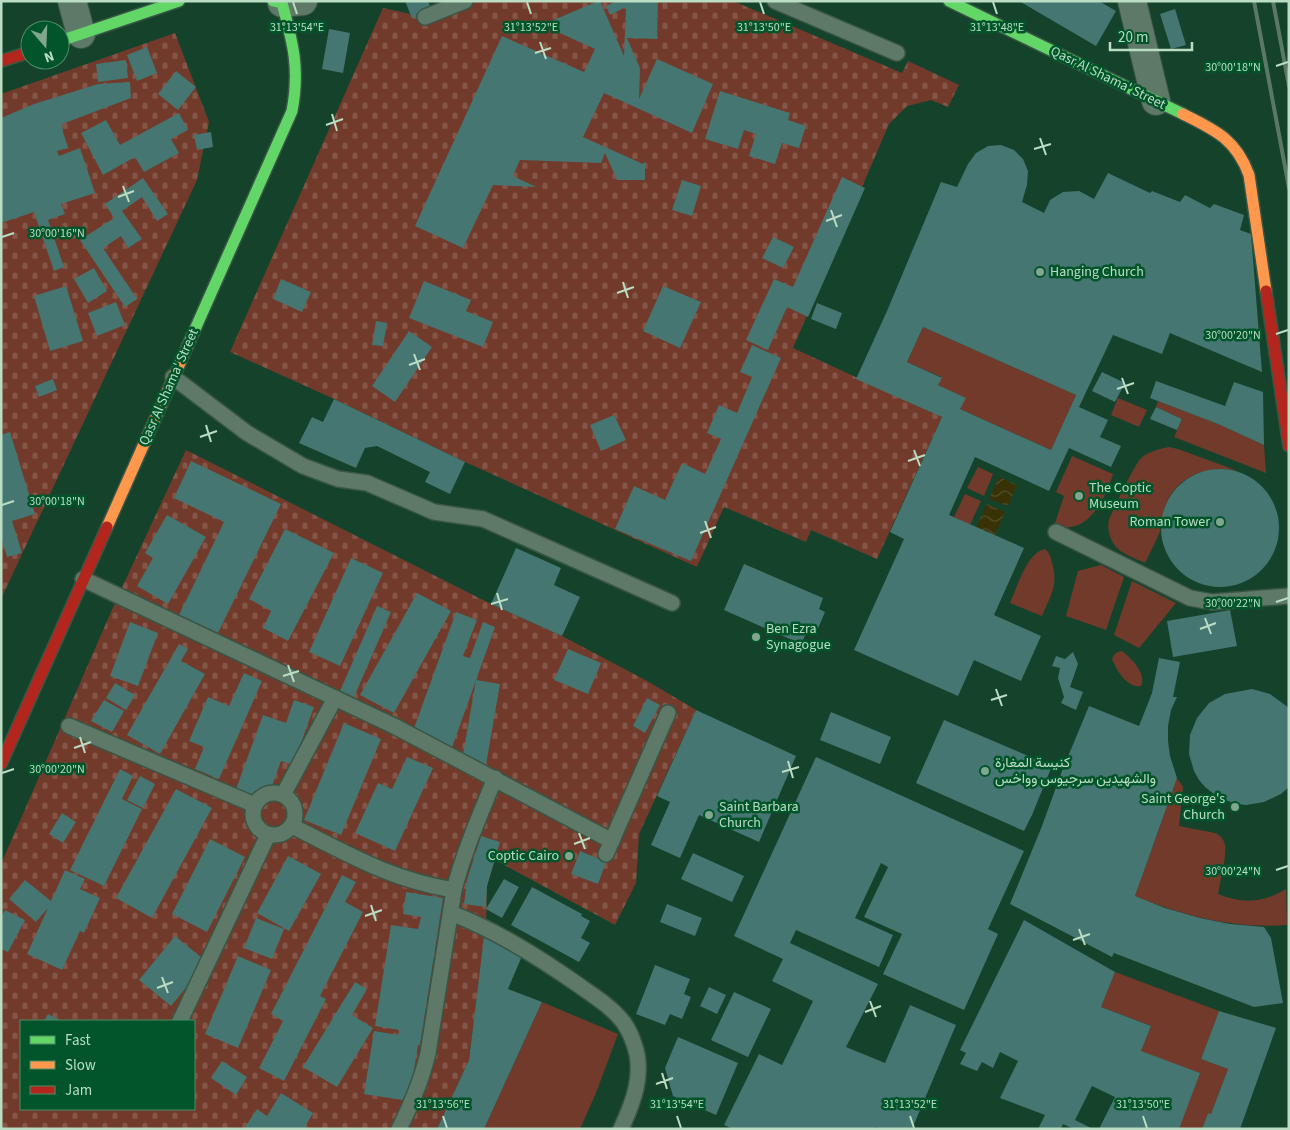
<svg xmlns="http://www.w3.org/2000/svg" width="1290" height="1130" font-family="'Source Sans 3',Vazirmatn,sans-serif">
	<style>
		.green { fill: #723a2b }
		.cemetery { fill: url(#cemetery-stones); fill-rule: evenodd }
		.water { fill: url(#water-waves) }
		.building { fill: #457671; fill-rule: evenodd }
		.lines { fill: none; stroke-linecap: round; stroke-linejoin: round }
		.lane-casing { stroke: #395645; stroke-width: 18 }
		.street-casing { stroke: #395645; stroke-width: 30 }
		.fast-casing { stroke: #395645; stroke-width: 14 }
		.slow-casing { stroke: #395645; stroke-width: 14 }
		.jam-casing { stroke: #395645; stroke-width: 14 }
		.lane { stroke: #5e7967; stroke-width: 15 }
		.street { stroke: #5e7967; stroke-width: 28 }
		.fast { stroke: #63d668; stroke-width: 11 }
		.slow { stroke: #ff974d; stroke-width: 11 }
		.jam { stroke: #b3261e; stroke-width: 11 }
		.rail { stroke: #5a7866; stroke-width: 4 }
		.ticks { fill: none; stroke: #baddc3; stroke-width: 2 }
		.poi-dot { fill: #80a78e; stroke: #02552a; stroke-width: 2 }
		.labels { text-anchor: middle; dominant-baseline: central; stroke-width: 5; stroke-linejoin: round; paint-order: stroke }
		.street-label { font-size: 14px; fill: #baddc3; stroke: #02552a }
		.poi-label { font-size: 14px; fill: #baddc3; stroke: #02552a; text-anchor: start }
		.ticks-label { font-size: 12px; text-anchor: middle; fill: #baddc3; stroke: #02552a; stroke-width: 5; stroke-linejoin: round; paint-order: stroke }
	</style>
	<defs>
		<pattern id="cemetery-stones" width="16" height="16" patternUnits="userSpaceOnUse" patternTransform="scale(1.25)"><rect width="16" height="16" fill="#723a2b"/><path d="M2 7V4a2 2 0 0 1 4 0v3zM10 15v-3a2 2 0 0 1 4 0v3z" fill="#845648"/></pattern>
		<pattern id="water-waves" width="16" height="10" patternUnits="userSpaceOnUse" patternTransform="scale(1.25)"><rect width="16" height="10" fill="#393206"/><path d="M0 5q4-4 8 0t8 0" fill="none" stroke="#544f29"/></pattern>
	</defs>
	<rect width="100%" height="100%" fill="#15422b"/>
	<g class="green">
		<path d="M923,327l153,68 -25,55 -91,-41 5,-11 -27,-13 3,-8 -34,-15z"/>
		<path d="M1118,398l29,12 -8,17 -28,-12z"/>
		<path d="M1158,401l60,23 46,21 2,28 -92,-36 8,-18 -26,-12z"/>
		<path d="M1169,447l9,2 60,22c-29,-6 -60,4 -72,33 -4,9 -3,18 -6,27 -4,11 -10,21 -15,32 -11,-5 -26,-10 -32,-20 -4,-7 -6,-16 -4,-23 4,-11 25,-54 32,-62 9,-7 18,-9 28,-11z"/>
		<path d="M1072,456l41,18c-7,24 -25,61 -56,52l-2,-3 9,-27 -8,-4z"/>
		<path d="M978,467l15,7 -9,22 -17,-8z"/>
		<path d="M965,494l16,7 -11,24 -16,-8z"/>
		<path d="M1045,549c5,4 6,9 7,14 7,22 -2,33 -10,53l-32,-13c7,-15 17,-51 35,-54z"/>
		<path d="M1101,565l23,12 -18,53 -40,-14 12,-45z"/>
		<path d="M1132,581l44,22 -37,45 -25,-13z"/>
		<path d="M1122,651c9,7 25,23 19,35 -13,3 -25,-16 -29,-27 2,-5 4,-7 10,-8z"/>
		<path d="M1177,778l6,9 -4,39 36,7c5,2 9,6 10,12 2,11 -5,37 -7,49 25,10 45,9 68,-5l1,36c-54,4 -103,-9 -152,-29z"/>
		<path d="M1115,972l104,39 -18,48 27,10 -17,45 -3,-1 -6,16h-23l-38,-78 10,-25 -50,-19z"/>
		<path d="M542,1002l76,32 -22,59 -16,36h-96z"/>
	</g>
	<g class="cemetery">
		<path d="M476,1h257l169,72 6,-12 51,24 -11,22 -17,-7 -24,6 -18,18 -96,224 149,69 -65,142 -66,-29 -5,12 -82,-35 -27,60 -232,-105 -131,-63 -104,-47 153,-344 50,11z"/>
		<path d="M175,33l34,89 -12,58 -196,419v-505z"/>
		<path d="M186,450l305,154 71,32 87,46 47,28 -57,124 -3,49 -21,42 -120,-65 -8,26 -1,41 -17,133 -32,69h-436v-265l117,-268zM21,1021h173v88h-173z"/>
	</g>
	<g class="water">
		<path d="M999,477l18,8 -9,21 -19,-7z"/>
		<path d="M987,504l18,8 -10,23 -19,-8z"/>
	</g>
	<g class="building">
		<path d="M405,1h23l4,10 -20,7z"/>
		<path d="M598,1h2l24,55 2,-49 -16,8 -4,-9 10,-5h42l-1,38 -30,-1 13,30 -1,31 18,-40 56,25 -21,49 -88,-40 -21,44 60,27 2,-2v18h-28l-12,-27 -4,10 -81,-3 -7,16 23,11 -43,-2 -30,63 -48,-22 87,-190 82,36 11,-23 -53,-24z"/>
		<path d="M1019,1h80l17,10 -20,35z"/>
		<path d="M1175,9l11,36 -15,4 -11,-35z"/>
		<path d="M329,29l21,4 -7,40 -21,-4z"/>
		<path d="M147,47l10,26 -20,8 -10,-26z"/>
		<path d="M126,60l2,18 -30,4 -2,-18z"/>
		<path d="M176,71l20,16 -18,23 -20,-16z"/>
		<path d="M130,82l1,16 -69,26 1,8 5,16 -11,3 2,5 21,-8 15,45 -34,11 4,10 -17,6 16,47 -10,4 -20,-59 -33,11v-105l33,-14 64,-20z"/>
		<path d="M720,91l70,22 -2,7 18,6 -7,22 -17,-5 -7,21 -26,-8 7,-22 -12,-4 -6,19 -33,-10z"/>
		<path d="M179,113l9,17 -17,9 8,14 -35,19 -9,-15 -32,18 -22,-42 25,-13 14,25z"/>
		<path d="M211,132l2,15 -16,3 -3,-15z"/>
		<path d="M1001,145l13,5 9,9 5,12 -1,14 -5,17 22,11 6,-13 13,-8 16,-1 15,8 14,-26 42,20 2,-2 28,11 5,-7 25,13 4,-4 30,11 -4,15 11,4 11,138 -92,-39 -8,21 -49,-19 -34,72 29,13 -8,17 21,9 -10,21 -42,-19 -20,43 -74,-34 -26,58 75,33 -30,67 47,21 -20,45 -47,-21 -16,36 -104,-46 50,-111 -14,-7 52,-115 -86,-38 31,-68 54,-129 16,5 11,-23 8,-11 12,-7zM923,327l153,68 -25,55 -91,-41 6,-11 -28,-13 4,-7 -35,-16z"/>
		<path d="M842,177l23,11 -57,129 -21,-10 -19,43 -22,-10 28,-61 19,8z"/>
		<path d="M143,178l25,36 -11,7 -15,-24 -20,14 20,28 -14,9 -7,-12 -18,12 34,51 -12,8 -45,-67 34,-22 -9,-14z"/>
		<path d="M682,180l19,6 -9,30 -20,-6z"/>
		<path d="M773,237l21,10 -11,21 -21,-10z"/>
		<path d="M94,268l13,23 -19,12 -14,-24z"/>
		<path d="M281,279l30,13 -9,20 -29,-13z"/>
		<path d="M424,281l47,19 -5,11 27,11 -10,25 -74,-29z"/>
		<path d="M66,286l17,55 -33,10 -16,-55z"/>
		<path d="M663,286l38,16 -21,46 -37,-17z"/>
		<path d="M116,302l9,23 -28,11 -9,-23z"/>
		<path d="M817,303l25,10 -6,16 -25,-10z"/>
		<path d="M376,321l11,2 -4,23 -11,-1z"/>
		<path d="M409,331l23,16 -37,55 -23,-16z"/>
		<path d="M752,345l29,13 -90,203 -76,-32 19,-43 31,14 17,-37 23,11 16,-35 -14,-6 12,-28 18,8 15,-36 -12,-5z"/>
		<path d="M1102,372l23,11 -10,19 -23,-11z"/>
		<path d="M53,379l4,11 -18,7 -4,-11z"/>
		<path d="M1156,381l69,25 9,-24 29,10 1,53 -46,-21 -68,-26z"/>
		<path d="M334,399l131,63 -15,32 -25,-12 5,-10 -53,-26 -12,2 -9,20 -57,-25 13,-26 11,5z"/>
		<path d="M1156,407l26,12 -5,11 -27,-11z"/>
		<path d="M614,415l12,25 -25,11 -11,-26z"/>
		<path d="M10,432l25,82 -23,7 10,32 -15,4 -6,-20v-102z"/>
		<path d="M191,461l90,43 -63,129 -39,-18 45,-93 -50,-24z"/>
		<circle cx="1220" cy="528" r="59"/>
		<path d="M167,515l39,22 -38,67 -31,-18 16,-28 -8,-5z"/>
		<path d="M285,529l49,24 -46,88 -25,-13 8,-17 -22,-12z"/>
		<path d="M516,548l45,20 -7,17 26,12 -18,39 -71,-32z"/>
		<path d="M351,558l32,15 -43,93 -31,-14z"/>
		<path d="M744,564l79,34 -4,11 6,3 -8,19 -8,-3 -8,16 -77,-34z"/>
		<path d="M417,593l34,18 -57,102 -34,-18z"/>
		<path d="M377,606l14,6 -37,85 -14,-6z"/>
		<path d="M1230,610l7,36 -64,11 -6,-36z"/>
		<path d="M456,612l21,8 -14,36 7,2 13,-36 12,5 -46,129 -40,-14z"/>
		<path d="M130,622l28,11 -20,53 -28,-10z"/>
		<path d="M179,644l9,5 -7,12 24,13 -45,80 -33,-19z"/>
		<path d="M568,649l33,14 -13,31 -34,-14z"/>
		<path d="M1073,652l5,12 -8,23 13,5 -7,18 -15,-7 3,-6 -6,-19 2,-10 -8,-2 4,-10 9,3z"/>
		<path d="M1159,658l21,4 -7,35h4l-6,13 -3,16v15l2,15 7,22 -42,118 30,12 35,10 30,6 34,3 7,11 12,65 -29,4 -140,-54 -2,4 -102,-53 32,-78 20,-55 27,-65 50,20 13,-33z"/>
		<path d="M244,673l18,8 -43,98 -24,-10 9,-22 -15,-6 19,-44 21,9z"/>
		<path d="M476,680l24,4 -14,81 -24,-5z"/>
		<path d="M115,683l20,12 -9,15 -20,-12z"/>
		<path d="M1252,689l18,5 19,14v79l-8,7 -17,8 -18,3 -9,-1 -18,-6 -14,-11 -6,-7 -5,-9 -5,-17 1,-19 7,-17 12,-15 16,-9z"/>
		<path d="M647,698l13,7 -15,28 -12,-7z"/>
		<path d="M104,700l20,11 -12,21 -21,-11z"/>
		<path d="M294,700l20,7 -21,58 -12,-4 -14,39 -31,-11 27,-74 23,8z"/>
		<path d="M696,710l100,46 -37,86 -60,-27 -19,43 -29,-13 19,-43 -13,-6z"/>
		<path d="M831,712l60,25 -11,27 -60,-24z"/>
		<path d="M944,720l108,46 -20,49 -8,16 -108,-48z"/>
		<path d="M344,723l37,16 -40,96 -37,-15z"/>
		<path d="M407,757l26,11 -38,83 -40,-18 23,-50 14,6z"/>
		<path d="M816,757l208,94 -36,78 10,5 -34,76 -81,-36 19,-40 -38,-17 24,-50 -7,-4 -26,55 38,17 -14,32 -83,-37 -6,13 88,41 -32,63 39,16 25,-58 46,20 -44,104h-34l-3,-2 -1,2h-141l-9,-4 35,-71 23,11 31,-64 -41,-20 11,-22 -49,-23z"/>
		<path d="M120,769l13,7 -11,23 20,10 -38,77 -34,-16z"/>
		<path d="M140,776l15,8 -12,24 -16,-8z"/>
		<path d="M176,789l36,19 -60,110 -36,-20z"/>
		<path d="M62,813l14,9 -13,21 -14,-9z"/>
		<path d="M481,836l19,6 -13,44 -1,21 -22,-3 3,-24z"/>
		<path d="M210,839l35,18 -38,75 -35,-18z"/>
		<path d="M580,851l26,11 -8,22 -27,-10z"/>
		<path d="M693,853l51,23 -12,26 -51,-23z"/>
		<path d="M288,856l33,18 -32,57 -32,-18z"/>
		<path d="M65,870l20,9 -5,10 20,9 -16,35 -4,-2 -18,39 -35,-16 21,-46 -12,14 -27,-23 16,-19 26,21z"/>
		<path d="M342,875l14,7 -11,20 18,10 -43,84 6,3 -42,82 -25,-13 24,-47 -12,-7z"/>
		<path d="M504,879l15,8 -17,31 -16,-9z"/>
		<path d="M532,887l50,27 -1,2 9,5 -9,17 9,5 -11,19 -68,-37z"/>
		<path d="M406,892l37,6 -23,147h-2l-9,56 -45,-7 10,-63 24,4 1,-5 -24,-4 16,-101 27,4 3,-12 -18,-3z"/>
		<path d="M667,904l35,14 -7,18 -35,-14z"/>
		<path d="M5,910l20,10 -17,32 -7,-3v-32z"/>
		<path d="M256,918l28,11 -12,30 -28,-11z"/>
		<path d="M1024,920l91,52 -14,35 50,19 -10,25 59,22 -21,56h-80l16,-32 -23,-11 -17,34 18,9h-19l-11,-5 -2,5h-23l7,-14 -45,-17 18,-37 -18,-9 -7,16 -11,-6 -5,9 -17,-7 6,-11 -6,-3z"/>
		<path d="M175,936l32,26 -36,44 -32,-26z"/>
		<path d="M484,937l38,19 -14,33 34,13 -58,127h-47l32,-69z"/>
		<path d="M238,956l33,14 -33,78 -33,-14z"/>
		<path d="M655,965l35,14 -6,15 7,3 -9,22 -12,-5 -5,11 -29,-11z"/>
		<path d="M355,982l12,7 -15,26 21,13 -36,59 -34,-20z"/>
		<path d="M709,987l17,8 -9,19 -17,-8z"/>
		<path d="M734,992l37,17 -23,48 -37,-17z"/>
		<path d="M1219,1011l57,17 -36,101h-38l6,-16 3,1 17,-45 -27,-10z"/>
		<path d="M48,1014l14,7h-18z"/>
		<path d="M678,1037l60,26 -22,52 -43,-19 -8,-28z"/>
		<path d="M222,1061l25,16 -11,18 -25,-17z"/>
		<path d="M281,1093l32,20 -8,14 2,2h-59l-3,-2 12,-18 10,7z"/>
	</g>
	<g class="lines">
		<defs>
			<g id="lane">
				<path d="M775,1l122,52"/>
				<path d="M425,17l40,-16"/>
				<path d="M173,377l74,56 56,33 35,13 29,4 67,29 49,7 189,84"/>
				<path d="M1056,532l134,66 22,4 77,-6"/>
				<path d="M83,579l311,147 218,115"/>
				<path d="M69,726l186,79"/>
				<circle cx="274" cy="814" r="21"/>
				<path d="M283,795l52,-97"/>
				<path d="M292,826c56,28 99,54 162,64"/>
				<path d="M606,854l62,-141"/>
				<path d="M451,913c46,18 86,43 126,71 17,12 35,23 47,39 4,6 8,14 10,21 11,29 -1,59 -13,85"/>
				<path d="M180,1021l88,-186"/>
				<path d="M399,1129c12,-24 23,-50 29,-76l26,-163c10,-39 26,-75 41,-112"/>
			</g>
			<g id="street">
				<path d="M72,1l9,33"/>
				<path d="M1132,1l24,100"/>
				<path d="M282,3l21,-2"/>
			</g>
			<g id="fast">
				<path d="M949,1l234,113"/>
				<path d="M60,41l119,-40"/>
				<path d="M188,345l104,-234c8,-42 1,-68 -10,-108l-9,-2"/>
			</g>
			<g id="slow">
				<path d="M1183,114c32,16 53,25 66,61l17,116"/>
				<path d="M107,527l81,-182"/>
			</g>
			<g id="jam">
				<path d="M1,61l29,-9"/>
				<path d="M1266,291l23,155"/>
				<path d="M1,764l106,-237"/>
			</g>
		</defs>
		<use href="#lane" class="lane-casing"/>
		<use href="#street" class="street-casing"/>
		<use href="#fast" class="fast-casing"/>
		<use href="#slow" class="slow-casing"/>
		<use href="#jam" class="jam-casing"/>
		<use href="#lane" class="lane"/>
		<use href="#street" class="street"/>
		<use href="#fast" class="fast"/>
		<use href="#slow" class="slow"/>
		<use href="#jam" class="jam"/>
		<g class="rail">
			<path d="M1254,1l35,187"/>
			<path d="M1273,1l16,85"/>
		</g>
	</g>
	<path class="ticks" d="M293,2l4,12M527,2l4,12M760,2l4,12M993,2l4,12M540,42l6,17M535,53l16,-5M1276,66l12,-4M332,114l5,17M326,125l17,-6M1040,138l6,17M1034,149l17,-5M123,186l6,16M118,197l16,-6M831,210l6,17M826,221l16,-6M2,237l12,-4M623,282l5,16M617,293l17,-6M1276,334l12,-4M414,354l6,16M409,365l16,-6M1122,378l6,16M1117,389l17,-6M206,425l5,17M200,437l17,-6M914,450l6,16M908,461l17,-6M2,505l12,-4M705,521l6,17M700,533l16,-6M497,593l5,17M1276,602l12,-4M491,604l17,-5M1205,618l6,16M1200,629l16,-6M288,665l6,17M283,676l16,-5M996,689l6,17M991,700l16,-5M80,737l5,16M74,748l17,-6M788,761l5,17M782,772l17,-5M2,773l12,-4M579,833l6,16M574,844l16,-6M1276,870l12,-4M371,905l5,16M365,916l17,-6M1079,929l6,16M1073,940l17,-6M162,977l6,16M157,988l16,-6M870,1001l6,16M865,1012l16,-6M662,1073l5,16M656,1084l17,-6M443,1116l4,12M677,1116l4,12M910,1116l4,12M1143,1116l4,12"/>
	<g class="poi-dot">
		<circle cx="1040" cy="272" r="5"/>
		<circle cx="1079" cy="496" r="5"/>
		<circle cx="1220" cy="522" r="5"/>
		<circle cx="756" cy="637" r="5"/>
		<circle cx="985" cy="771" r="5"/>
		<circle cx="1235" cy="807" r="5"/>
		<circle cx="709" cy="815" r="5"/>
		<circle cx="569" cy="856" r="5"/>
	</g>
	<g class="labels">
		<g class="street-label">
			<text transform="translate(1108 78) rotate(26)">Qasr Al Shama' Street</text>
			<text transform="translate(169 387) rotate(-66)">Qasr Al Shama' Street</text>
		</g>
		<g class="poi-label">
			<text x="1050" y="272">Hanging Church</text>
			<text x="1089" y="488">The Coptic<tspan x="1089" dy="16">Museum</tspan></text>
			<text x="1210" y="522" text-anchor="end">Roman Tower</text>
			<text x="766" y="629">Ben Ezra<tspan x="766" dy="16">Synagogue</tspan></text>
			<text x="995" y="763">كنيسة المغارة<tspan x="995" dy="16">والشهيدين سرجيوس وواخس</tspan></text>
			<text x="1225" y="799" text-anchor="end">Saint George's<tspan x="1225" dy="16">Church</tspan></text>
			<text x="719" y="807">Saint Barbara<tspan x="719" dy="16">Church</tspan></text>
			<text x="559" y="856" text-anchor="end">Coptic Cairo</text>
		</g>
	</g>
	<g class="ticks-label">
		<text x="297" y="31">31°13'54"E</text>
		<text x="531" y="31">31°13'52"E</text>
		<text x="764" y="31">31°13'50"E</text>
		<text x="997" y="31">31°13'48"E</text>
		<text x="1233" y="71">30°00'18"N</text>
		<text x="57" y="237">30°00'16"N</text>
		<text x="1233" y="339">30°00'20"N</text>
		<text x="57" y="505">30°00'18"N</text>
		<text x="1233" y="607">30°00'22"N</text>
		<text x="57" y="773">30°00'20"N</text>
		<text x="1233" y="875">30°00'24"N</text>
		<text x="443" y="1108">31°13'56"E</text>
		<text x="677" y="1108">31°13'54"E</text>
		<text x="910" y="1108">31°13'52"E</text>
		<text x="1143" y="1108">31°13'50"E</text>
	</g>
	<rect width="1290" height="1130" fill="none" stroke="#baddc3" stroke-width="5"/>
	<rect x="20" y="1020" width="175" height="90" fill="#02552a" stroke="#4c8b67"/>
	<rect x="30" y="1036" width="25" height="8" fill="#63d668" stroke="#4c8b67"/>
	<text x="65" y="1045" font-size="15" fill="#baddc3">Fast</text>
	<rect x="30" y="1061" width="25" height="8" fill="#ff974d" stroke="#4c8b67"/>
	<text x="65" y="1070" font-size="15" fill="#baddc3">Slow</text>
	<rect x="30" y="1086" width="25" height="8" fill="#b3261e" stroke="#4c8b67"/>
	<text x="65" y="1095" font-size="15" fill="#baddc3">Jam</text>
	<g transform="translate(45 45) rotate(161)"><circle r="24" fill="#02552a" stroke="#4c8b67"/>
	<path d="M0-4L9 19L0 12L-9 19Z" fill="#80a78e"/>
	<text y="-8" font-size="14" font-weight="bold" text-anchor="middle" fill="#baddc3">N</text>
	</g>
	<path d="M1110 42v8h82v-8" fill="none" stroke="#baddc3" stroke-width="2.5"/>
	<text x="1118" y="42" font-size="15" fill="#baddc3" stroke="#02552a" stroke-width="4" paint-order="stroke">20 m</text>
</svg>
